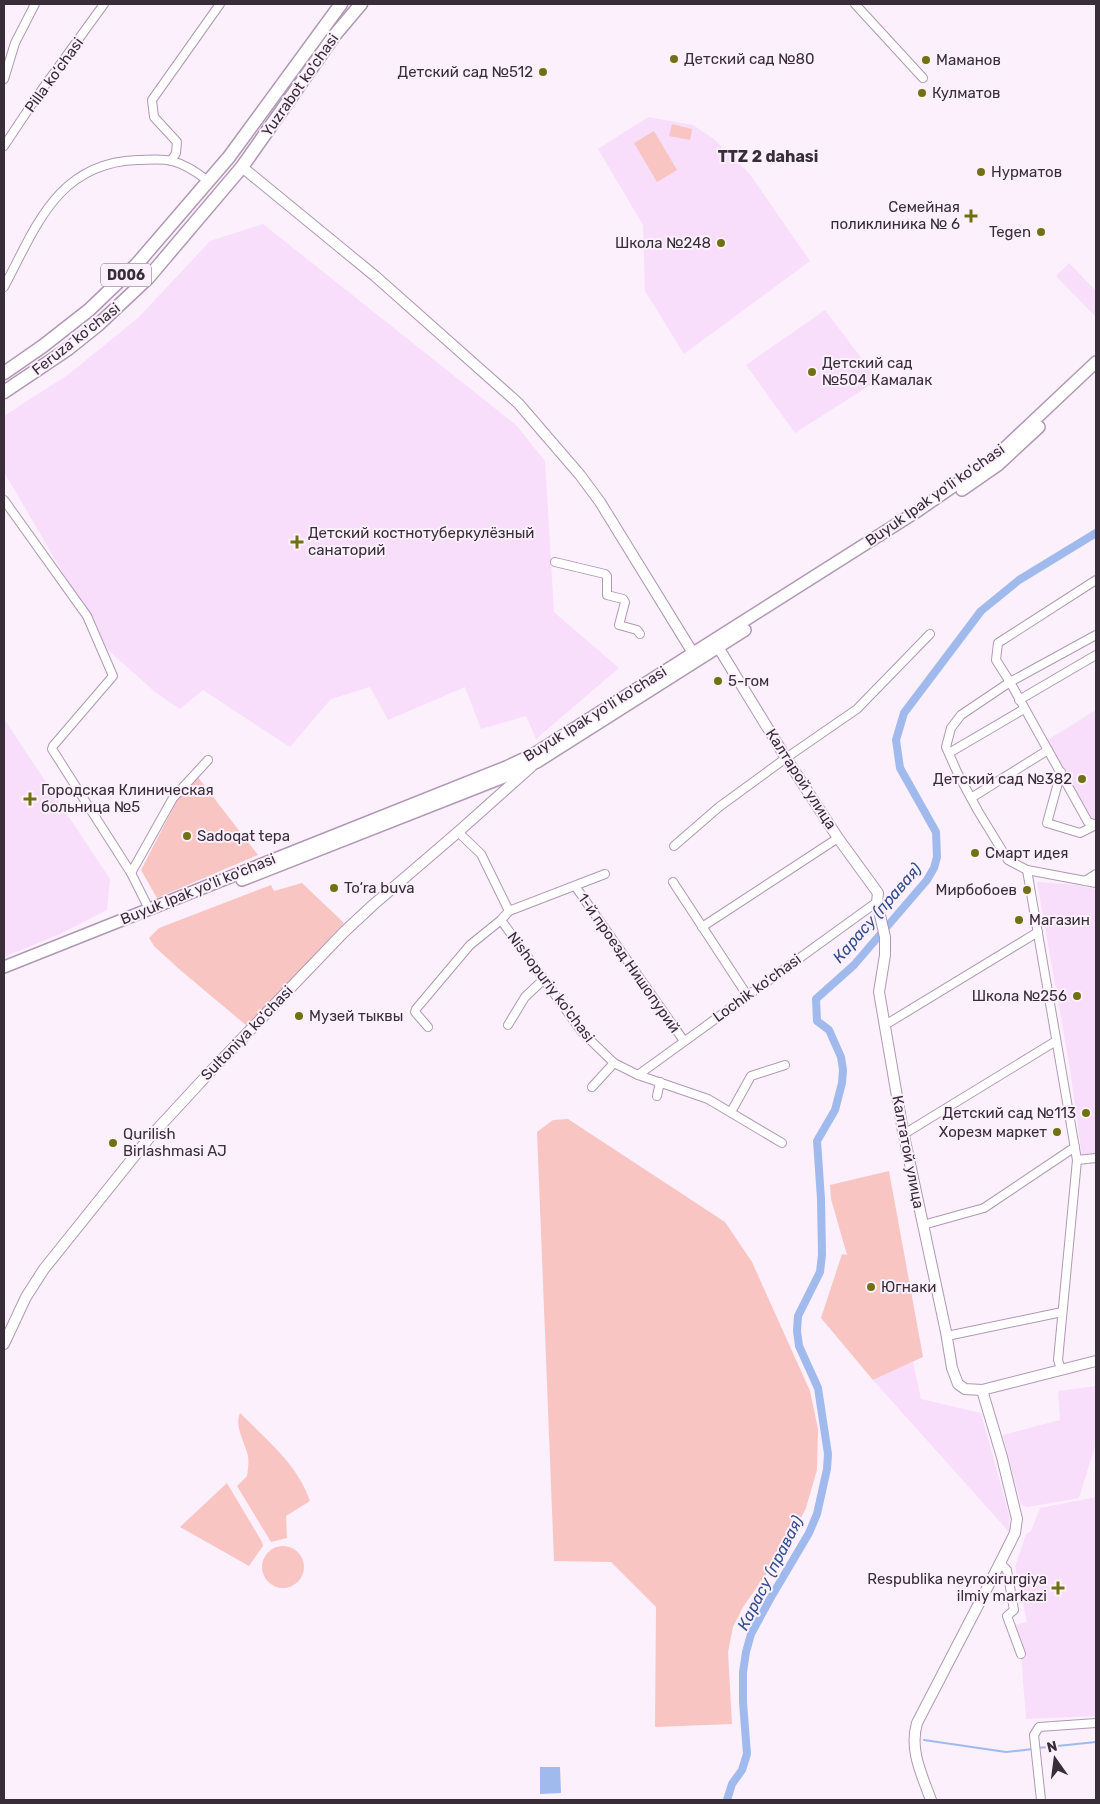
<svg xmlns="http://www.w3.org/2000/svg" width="1100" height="1804" font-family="Rubik,sans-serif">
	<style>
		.built { fill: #f8defb }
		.green { fill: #f9c5c3 }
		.water { fill: #a1baed }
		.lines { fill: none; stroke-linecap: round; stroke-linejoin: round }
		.stream { stroke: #a1baed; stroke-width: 2 }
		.canal { stroke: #a1baed; stroke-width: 8 }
		.minor-casing { stroke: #b198b4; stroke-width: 10 }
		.tertiary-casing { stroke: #b198b4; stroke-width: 12 }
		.secondary-casing { stroke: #b198b4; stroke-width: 14 }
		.primary-casing { stroke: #b198b4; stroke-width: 15 }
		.minor { stroke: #fff; stroke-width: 8 }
		.tertiary { stroke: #fff; stroke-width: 10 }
		.secondary { stroke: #fff; stroke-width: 11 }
		.primary { stroke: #fff; stroke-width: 12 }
		.poi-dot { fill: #717012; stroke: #fbf0fc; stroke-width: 2 }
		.labels { text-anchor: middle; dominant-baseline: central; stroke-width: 4; stroke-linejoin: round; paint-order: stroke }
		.shield { fill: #fbf0fc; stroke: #726874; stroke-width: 1 }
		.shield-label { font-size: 14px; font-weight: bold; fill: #382d39 }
		.poi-label { font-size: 15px; fill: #382d39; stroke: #fbf0fc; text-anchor: start }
		.street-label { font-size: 15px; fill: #382d39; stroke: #fbf0fc }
		.neighbourhood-label { font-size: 16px; font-weight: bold; fill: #382d39; stroke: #fbf0fc }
		.water-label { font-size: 16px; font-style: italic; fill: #324e8c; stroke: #fbf0fc }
	</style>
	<rect width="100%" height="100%" fill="#fbf0fc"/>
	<g class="built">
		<path d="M648,117l45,8 21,14 35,34 61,88 -126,93 -39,-63 -2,-66 -45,-76z"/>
		<path d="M263,224l253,201 29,36 9,151 65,56 -83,71 -10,-23 -45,13 -16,-42 -77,33 -18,-33 -39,12 -41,48 -87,-57 -23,19 -25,-17 -47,-42 -104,-178v-56l65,-42 70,-57 71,-76z"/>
		<path d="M1069,263l27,28v26l-40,-41z"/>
		<path d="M825,310l53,70 -83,53 -49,-68z"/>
		<path d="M1096,710v108l-3,2 -47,-79z"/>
		<path d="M4,719l106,160 -3,31 -47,24 -56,23z"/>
		<path d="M1037,882l39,3 20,4v267l-14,1 -12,-88z"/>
		<path d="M913,1362l8,37 60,14 28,102 1,18 -137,-153z"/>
		<path d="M1096,1386v57l-17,55 -51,9 -7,-2 -18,-70 57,-15 -2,-29z"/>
		<path d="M1096,1497v219l-70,3 -5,-65 -6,-29 12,-3 -12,-55 11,-33 5,-3 9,-23z"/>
	</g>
	<g class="green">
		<path d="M672,124l20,5 -2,11 -21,-4z"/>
		<path d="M654,131l23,39 -20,12 -23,-39z"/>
		<path d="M197,776l61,79 -101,43 -16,-28 39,-75z"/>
		<path d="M302,883l42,40 -97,103 -68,-57 -25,-23 -5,-8 10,-10 112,-43 3,6z"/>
		<path d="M568,1119l157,103 27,40 58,129 8,38 -1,41 -11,38 -16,32 -47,67 -10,20 -5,25 4,72 -77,3 1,-120 -45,-45 -57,-1 -17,-429 16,-12z"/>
		<path d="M889,1171l34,186 -50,23 -52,-62 21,-64 5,1 -16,-56 -1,-14z"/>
		<path d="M240,1413c27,27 58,52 70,88l-24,15 1,22 -16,4 -34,-56 10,-10c1,-7 2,-14 1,-20 -3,-14 -14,-29 -8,-43z"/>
		<path d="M227,1483l35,59 1,4 -14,20 -69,-39z"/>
		<circle cx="283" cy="1567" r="21"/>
	</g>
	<path class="water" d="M540,1767h20l1,26 -21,1z"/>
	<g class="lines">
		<g class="stream">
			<path d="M924,1740l82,12 27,-3"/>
			<path d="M1038,1748l58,-6"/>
		</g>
		<path class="canal" d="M727,1800l5,-16 10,-14 5,-16 -4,-52v-30l3,-20 5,-18 19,-35 39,-66 8,-19 10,-45 1,-15 -10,-66 -19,-42 -2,-15 1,-15 22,-44 2,-17 -1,-56 -4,-58 18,-31 7,-27 1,-13 -2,-13 -12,-27 -12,-9 -1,-22 38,-34 73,-85 7,-12 3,-11 -1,-25 -36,-64 -4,-28 8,-27 77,-102 38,-31 77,-47"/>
		<defs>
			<g id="minor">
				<path d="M855,4l68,74"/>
				<path d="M4,79l11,-36 20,-39"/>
				<path d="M4,146l34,-51 66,-91"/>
				<path d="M171,161l5,-8 1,-11 -23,-25 -2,-17 68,-96"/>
				<path d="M4,287c32,-60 53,-124 133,-127 10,0 24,-2 35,1 12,3 26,12 36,20"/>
				<path d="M4,500l83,116 26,60 -60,70 -1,3 79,124 42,-75 35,-38"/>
				<path d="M555,562l50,12 2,2v19l16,4 2,3 -6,23 18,5 3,4"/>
				<path d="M1096,580l-98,63 -2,17 14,22 78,140 8,3"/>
				<path d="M1096,635l-86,47 -49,33 -10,13 -5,19 12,27 20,37 30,49 19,10 69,13"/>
				<path d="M1019,700l77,-45"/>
				<path d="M949,753l75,-44"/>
				<path d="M1061,772l-14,51 33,10 16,-8"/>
				<path d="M971,798l77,-48"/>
				<path d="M458,832l23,22 28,57 -8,9 81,112 32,31 24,12 70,24 74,44"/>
				<path d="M674,846l45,-39 67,-49 71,-49 73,-75"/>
				<path d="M1027,870l50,290 -19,200 3,9"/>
				<path d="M131,873l18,36"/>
				<path d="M1085,881l11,-7"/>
				<path d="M673,882l74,113"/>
				<path d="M575,886l109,155"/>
				<path d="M509,911l96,-37"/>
				<path d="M702,927l136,-89"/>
				<path d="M508,1025l17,-28 18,-17"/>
				<path d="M885,1025l153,-93"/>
				<path d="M428,1027l-13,-15 1,-3 54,-64 31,-25"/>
				<path d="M638,1075l239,-173"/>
				<path d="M592,1087l22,-24"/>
				<path d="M657,1096l3,-14"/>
				<path d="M731,1112l20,-36 34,-11"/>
				<path d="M904,1134l152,-93"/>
				<path d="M1077,1160l19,-2"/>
				<path d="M923,1225l61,-17 91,-61"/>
				<path d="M947,1336l115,-24"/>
				<path d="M1000,1563l7,7 7,40 -7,6 14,38"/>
				<path d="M1041,1800l-7,-65 5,-8 57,-4"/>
			</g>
			<g id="tertiary">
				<path d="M242,167l133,109 143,127 62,72 20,27 93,151"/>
				<path d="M715,642l71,116 52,80 40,55 -1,9 8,35v18l-6,37 24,139 43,201 6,36 6,16 7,5 17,1 114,-29"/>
				<path d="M4,1344l22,-47 18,-28 105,-131 60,-65 135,-141 29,-27 85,-73 74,-66"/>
				<path d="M931,1800c-9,-25 -22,-50 -14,-77l83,-160 15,-30 2,-14 -15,-62 -20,-67"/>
			</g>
			<g id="secondary">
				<path d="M962,490l36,-25 41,-38"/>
				<path d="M242,880l267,-105 28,-13 208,-132"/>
				<path d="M4,967l502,-200 28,-13 385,-244 74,-51 103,-97"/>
			</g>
			<g id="primary">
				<path d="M4,373l39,-27 46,-36 48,-46 92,-107 112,-153"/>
				<path d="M4,392l64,-43 30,-24 50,-47 94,-111 92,-131 27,-32"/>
			</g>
		</defs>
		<use href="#minor" class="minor-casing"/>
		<use href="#tertiary" class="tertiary-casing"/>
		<use href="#secondary" class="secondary-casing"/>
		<use href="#primary" class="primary-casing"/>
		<use href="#minor" class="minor"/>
		<use href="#tertiary" class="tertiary"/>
		<use href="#secondary" class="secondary"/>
		<use href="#primary" class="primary"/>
	</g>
	<g class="poi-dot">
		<circle cx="674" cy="59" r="5"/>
		<circle cx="926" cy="60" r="5"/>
		<circle cx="543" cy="72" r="5"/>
		<circle cx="922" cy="93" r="5"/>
		<circle cx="981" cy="172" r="5"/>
		<path d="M968.5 208.5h5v5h5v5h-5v5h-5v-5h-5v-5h5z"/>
		<circle cx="1041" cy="232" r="5"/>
		<circle cx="721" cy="243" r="5"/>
		<circle cx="812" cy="372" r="5"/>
		<path d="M294.5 534.5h5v5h5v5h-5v5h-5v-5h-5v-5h5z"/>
		<circle cx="718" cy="681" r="5"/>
		<circle cx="1082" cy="779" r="5"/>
		<path d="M27.5 791.5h5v5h5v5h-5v5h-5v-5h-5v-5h5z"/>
		<circle cx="187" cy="836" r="5"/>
		<circle cx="975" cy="853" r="5"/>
		<circle cx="334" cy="888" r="5"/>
		<circle cx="1027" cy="890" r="5"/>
		<circle cx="1019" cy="920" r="5"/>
		<circle cx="1077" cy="996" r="5"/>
		<circle cx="299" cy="1016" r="5"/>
		<circle cx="1086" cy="1113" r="5"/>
		<circle cx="1057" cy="1132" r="5"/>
		<circle cx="113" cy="1143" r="5"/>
		<circle cx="871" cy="1287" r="5"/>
		<path d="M1055.5 1580.5h5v5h5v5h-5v5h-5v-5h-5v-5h5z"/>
	</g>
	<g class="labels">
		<rect class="shield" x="101" y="263.5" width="50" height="23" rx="4"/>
		<g class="shield-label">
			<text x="126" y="275">D006</text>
		</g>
		<g class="poi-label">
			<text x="684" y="59">Детский сад №80</text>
			<text x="936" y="60">Маманов</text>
			<text x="533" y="72" text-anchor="end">Детский сад №512</text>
			<text x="932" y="93">Кулматов</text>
			<text x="991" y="172">Нурматов</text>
			<text x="960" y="207" text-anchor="end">Семейная<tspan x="960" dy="17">поликлиника № 6</tspan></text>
			<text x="1031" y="232" text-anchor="end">Tegen</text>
			<text x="711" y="243" text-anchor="end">Школа №248</text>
			<text x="822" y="363">Детский сад<tspan x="822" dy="17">№504 Камалак</tspan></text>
			<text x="308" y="533">Детский костнотуберкулёзный<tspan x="308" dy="17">санаторий</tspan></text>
			<text x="728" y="681">5-гом</text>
			<text x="1072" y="779" text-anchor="end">Детский сад №382</text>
			<text x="41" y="790">Городская Клиническая<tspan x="41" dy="17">больница №5</tspan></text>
			<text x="197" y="836">Sadoqat tepa</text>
			<text x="985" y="853">Смарт идея</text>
			<text x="344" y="888">To‘ra buva</text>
			<text x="1017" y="890" text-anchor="end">Мирбобоев</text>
			<text x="1029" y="920">Магазин</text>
			<text x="1067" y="996" text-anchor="end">Школа №256</text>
			<text x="309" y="1016">Музей тыквы</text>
			<text x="1076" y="1113" text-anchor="end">Детский сад №113</text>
			<text x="1047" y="1132" text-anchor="end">Хорезм маркет</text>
			<text x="123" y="1134">Qurilish<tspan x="123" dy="17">Birlashmasi AJ</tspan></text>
			<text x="881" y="1287">Югнаки</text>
			<text x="1047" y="1579" text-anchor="end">Respublika neyroxirurgiya<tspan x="1047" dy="17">ilmiy markazi</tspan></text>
		</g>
		<g class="street-label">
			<text transform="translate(54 75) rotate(-54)">Pilla ko‘chasi</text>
			<text transform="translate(300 85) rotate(-55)">Yuzrabot ko'chasi</text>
			<text transform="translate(76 339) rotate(-38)">Feruza ko'chasi</text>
			<text transform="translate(935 495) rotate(-35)">Buyuk Ipak yo'li ko'chasi</text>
			<text transform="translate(595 714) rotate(-32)">Buyuk Ipak yo'li ko'chasi</text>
			<text transform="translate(801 779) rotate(57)">Калтарой улица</text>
			<text transform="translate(198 889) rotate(-22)">Buyuk Ipak yo'li ko'chasi</text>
			<text transform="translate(629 963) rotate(55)">1-й проезд Нишопурий</text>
			<text transform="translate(551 987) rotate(53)">Nishopuriy ko'chasi</text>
			<text transform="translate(757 988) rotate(-36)">Lochik ko'chasi</text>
			<text transform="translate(247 1033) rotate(-46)">Sultoniya ko'chasi</text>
			<text transform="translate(908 1152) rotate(79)">Калтатой улица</text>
		</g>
		<g class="neighbourhood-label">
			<text x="768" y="156">TTZ 2 dahasi</text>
		</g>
		<g class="water-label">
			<text transform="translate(877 913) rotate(-49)">Карасу (правая)</text>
			<text transform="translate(770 1573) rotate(-63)">Карасу (правая)</text>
		</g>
	</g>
	<rect width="1100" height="1804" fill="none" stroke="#382d39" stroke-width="10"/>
	<g transform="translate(1055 1759) rotate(346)" stroke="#fbf0fc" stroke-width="4" paint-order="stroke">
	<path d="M0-4L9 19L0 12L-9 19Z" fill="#382d39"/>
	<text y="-8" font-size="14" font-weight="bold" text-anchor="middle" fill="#382d39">N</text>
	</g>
</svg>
